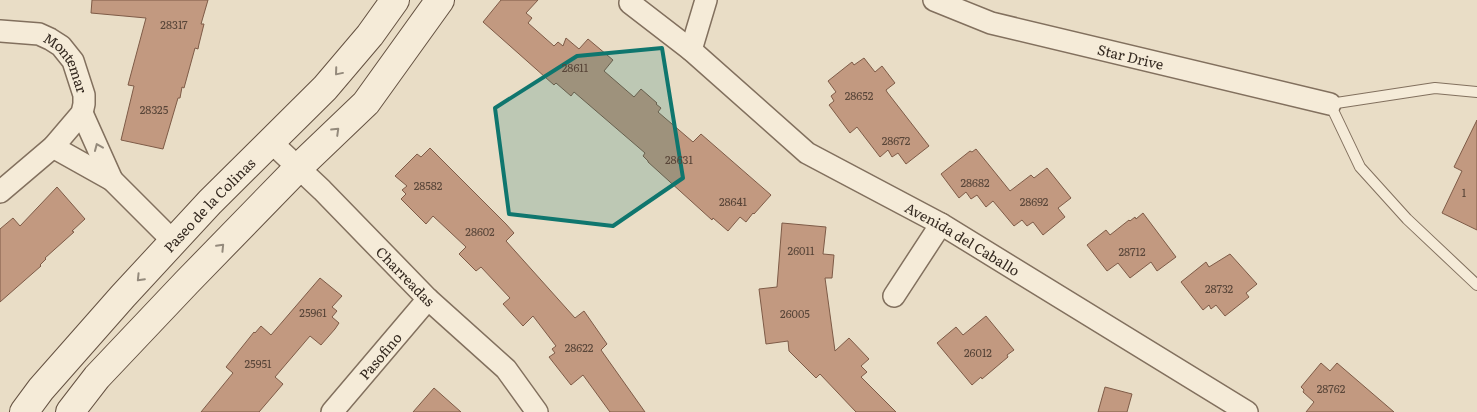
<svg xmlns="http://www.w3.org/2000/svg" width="1477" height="412" font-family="Literata,serif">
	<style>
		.building { fill: #c29980; stroke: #7e5b47 }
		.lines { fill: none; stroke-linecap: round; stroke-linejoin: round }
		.lane-casing { stroke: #82705e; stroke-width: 12 }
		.street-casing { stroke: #82705e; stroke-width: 24 }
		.secondary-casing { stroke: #645141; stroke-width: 30 }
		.lane { stroke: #f5ebd8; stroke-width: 10 }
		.street { stroke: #f5ebd8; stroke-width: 21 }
		.secondary { stroke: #f5ebd8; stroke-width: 28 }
		.oneway { stroke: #948a7c }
		.marked { fill: #0f766e; fill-opacity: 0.2; stroke: #0f766e; stroke-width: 4; stroke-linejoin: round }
		.labels { text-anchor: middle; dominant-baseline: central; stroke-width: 4; stroke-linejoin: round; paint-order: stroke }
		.number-label { font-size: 11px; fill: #584538 }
		.street-label { font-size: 14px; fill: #342920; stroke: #f1e8d5 }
	</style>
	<rect width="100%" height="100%" fill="#e9ddc6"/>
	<g class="building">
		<path d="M92,0h116l-7,24h3l-5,20 -1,5 -3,-1 -11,40 -2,-1 -2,11h-2l-15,51 -42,-9 13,-54 -6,-1 18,-67 -55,-5z"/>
		<path d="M501,0h37l-12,13 6,5 -4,5 26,23 4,-4 5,4 3,-8 13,11 9,-10 25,21 -9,11 30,26 7,-8 16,14 -1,1 5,4 -3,4 35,30 8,-8 70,61 -17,19 -1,-1 -7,9 -6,-5 -12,14 -15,-13 -1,2 -64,-58v-1l-5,-5 2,-3 -71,-61 -3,4 -15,-13 -2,2 -71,-63z"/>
		<path d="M864,58l11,14 7,-6 13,17 -9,7 1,2 42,54 -23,18 -8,-11 -6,4 -4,-7 -8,7 -23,-30 -7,6 -21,-28 5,-4 -3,-5 5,-4 -8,-11 24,-19 2,3z"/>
		<path d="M1477,120v110l-35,-17 20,-42 -8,-4z"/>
		<path d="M430,148l76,76 8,9 -8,8 69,77 9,-7 23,33 -6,6 44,62h-35l-27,-37 -12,10 -22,-28 6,-4 -3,-4 4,-3 -23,-30 -10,10 -20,-22 7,-6 -29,-31 -5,4 -17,-17 7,-7 -33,-31 -7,8 -25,-25 5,-5 -4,-4 5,-4 -12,-10 22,-22 4,3z"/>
		<path d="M976,149l34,42 21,-16 3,3 13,-10 24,30 -13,10 7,9 -22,18 -10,-13 -6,4 -5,-6 -8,6 -21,-25 -7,6 -9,-12 -6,4 -5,-7 -7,6 -18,-24 29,-23 2,1z"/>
		<path d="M57,187l28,32 -13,12 2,1 -29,26 1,1 -6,6 1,1 -41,36v-73l13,-11 7,8z"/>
		<path d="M1143,213l33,44 -19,14 -6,-9 -21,16 -12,-15 -11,8 -20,-26 19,-15 4,5 19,-15 1,1 5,-4 1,2z"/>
		<path d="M782,223l44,4 -3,27 11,1 -2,23h-7l10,73 14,-13 20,21 -8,7 6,6 -6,5 35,35h-40l-36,-38 -4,4 -27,-27 -1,-10 -22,3 -7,-55 18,-2z"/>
		<path d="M1230,254l27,30 -11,9 3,4 -24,19 -9,-11 -5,4 -2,-4 -6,5 -22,-28 25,-20 3,5z"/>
		<path d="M320,278l22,18 -10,11 5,4 -5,6 7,6 -4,6 -14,16 -11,-9 -35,41 8,7 -24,28h-58l32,-39 -7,-6 28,-35 1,1 6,-7 10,9z"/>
		<path d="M986,316l28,34 -7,5 1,2 -26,22 -1,-2 -9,8 -35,-42 19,-16 7,8z"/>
		<path d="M1321,363l9,8 7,-8 57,49h-88l8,-10 -11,-10 1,-2 -3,-3z"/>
		<path d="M1105,387l27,7 -5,18h-29z"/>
		<path d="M434,388l27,24h-48z"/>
	</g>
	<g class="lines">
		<defs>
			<path id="lane" d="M1477,92l-42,-4 -105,16 30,63 47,52 70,66"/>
			<g id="street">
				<path id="s1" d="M706,0l-15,50 116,103 134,71 306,188"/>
				<path id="s2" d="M934,0l57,23 339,81"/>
				<path d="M630,3l61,47"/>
				<path id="s3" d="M0,31l39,3 11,5 11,7 12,15 11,34v9l-2,9 -29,34 -53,45"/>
				<path d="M82,113l30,67"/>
				<path id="s4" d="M271,142l51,48 106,109 78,70 31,43"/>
				<path d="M53,147l59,33 62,62"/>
				<path d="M894,296l47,-72"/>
				<path id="s5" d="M332,412l96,-113"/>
			</g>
			<g id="secondary">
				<path id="s6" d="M24,412l17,-23 82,-93 87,-94 115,-114 45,-53 25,-35"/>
				<path d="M70,412l27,-35 90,-95 111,-114 68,-65 74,-103"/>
			</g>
		</defs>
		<use href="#lane" class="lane-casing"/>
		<use href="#street" class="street-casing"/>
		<use href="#secondary" class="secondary-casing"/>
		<use href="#lane" class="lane"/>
		<use href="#street" class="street"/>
		<use href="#secondary" class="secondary"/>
	</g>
	<defs><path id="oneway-chevron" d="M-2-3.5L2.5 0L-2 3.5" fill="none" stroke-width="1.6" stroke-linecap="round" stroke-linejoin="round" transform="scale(1.25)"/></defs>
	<g class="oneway">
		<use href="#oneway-chevron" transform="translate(338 72) rotate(130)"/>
		<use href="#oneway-chevron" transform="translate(336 131) rotate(-44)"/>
		<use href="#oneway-chevron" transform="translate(98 147) rotate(-113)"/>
		<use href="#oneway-chevron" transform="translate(221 247) rotate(-46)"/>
		<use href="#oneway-chevron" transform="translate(140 278) rotate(134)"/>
	</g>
	<path class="marked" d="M662,48l21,130 -70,48 -104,-12 -14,-106 82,-52z"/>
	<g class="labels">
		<g class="number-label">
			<text x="174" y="24">28317</text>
			<text x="575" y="67">28611</text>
			<text x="859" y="95">28652</text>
			<text x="154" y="109">28325</text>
			<text x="896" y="140">28672</text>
			<text x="679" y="159">28631</text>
			<text x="975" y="182">28682</text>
			<text x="428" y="185">28582</text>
			<text x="1464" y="192">1</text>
			<text x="733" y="201">28641</text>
			<text x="1034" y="201">28692</text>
			<text x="480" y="231">28602</text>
			<text x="801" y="250">26011</text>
			<text x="1132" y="251">28712</text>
			<text x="1219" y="288">28732</text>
			<text x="313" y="312">25961</text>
			<text x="795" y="313">26005</text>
			<text x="579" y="347">28622</text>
			<text x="978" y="352">26012</text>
			<text x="258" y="363">25951</text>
			<text x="1331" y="388">28762</text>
		</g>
		<g class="street-label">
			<text stroke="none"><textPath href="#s2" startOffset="205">Star Drive</textPath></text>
			<text stroke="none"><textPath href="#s3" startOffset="81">Montemar</textPath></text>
			<text stroke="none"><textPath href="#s6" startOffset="278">Paseo de la Colinas</textPath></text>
			<text stroke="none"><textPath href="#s1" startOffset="385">Avenida del Caballo</textPath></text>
			<text stroke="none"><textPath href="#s4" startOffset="190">Charreadas</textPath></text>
			<text stroke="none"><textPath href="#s5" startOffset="74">Pasofino</textPath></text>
		</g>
	</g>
</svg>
